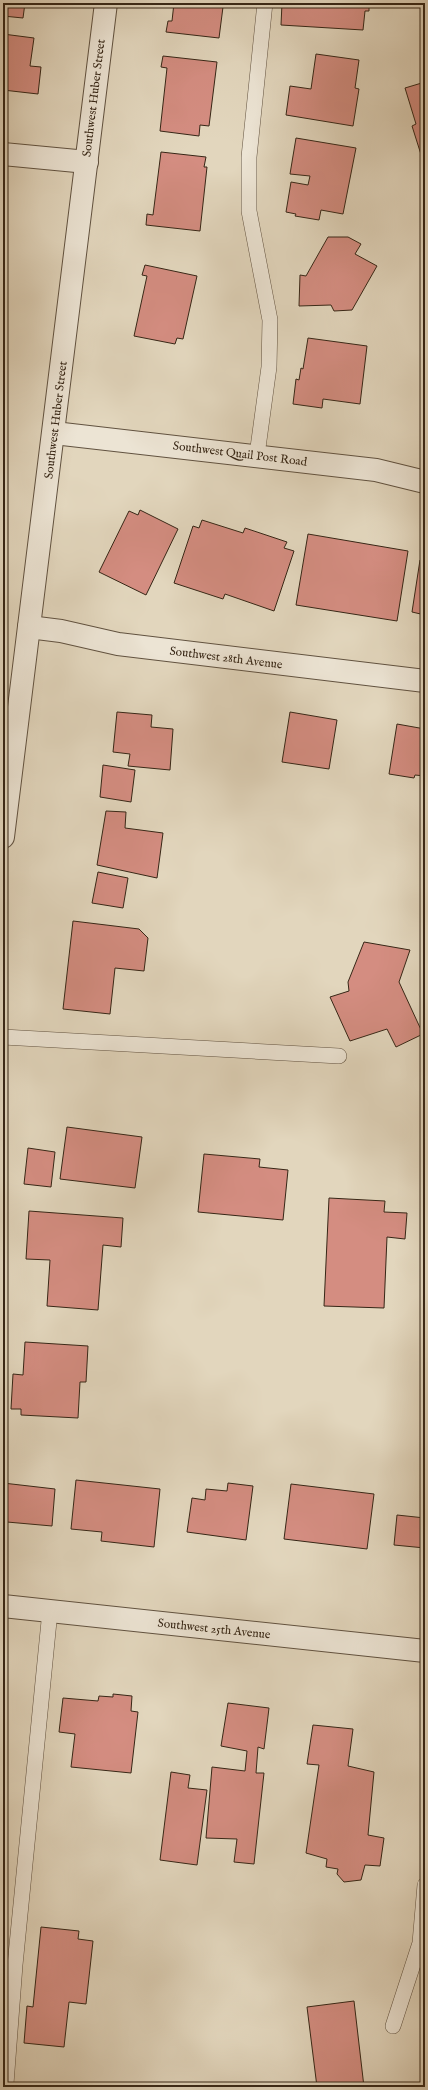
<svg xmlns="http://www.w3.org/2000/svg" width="428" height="2090" font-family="'IM FELL English',serif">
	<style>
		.building { fill: #d48d81; stroke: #362616 }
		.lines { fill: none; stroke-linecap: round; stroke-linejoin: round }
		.lane-casing { stroke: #615240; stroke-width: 16 }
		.street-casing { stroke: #615240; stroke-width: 24 }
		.lane { stroke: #ece4d4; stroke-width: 15 }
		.street { stroke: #ece4d4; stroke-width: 22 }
		.labels { text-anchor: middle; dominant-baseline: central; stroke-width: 3; stroke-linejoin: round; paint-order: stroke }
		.street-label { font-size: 12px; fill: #362616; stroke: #ece4d4 }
	</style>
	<rect width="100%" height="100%" fill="#e2d6bd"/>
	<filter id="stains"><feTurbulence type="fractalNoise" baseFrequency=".005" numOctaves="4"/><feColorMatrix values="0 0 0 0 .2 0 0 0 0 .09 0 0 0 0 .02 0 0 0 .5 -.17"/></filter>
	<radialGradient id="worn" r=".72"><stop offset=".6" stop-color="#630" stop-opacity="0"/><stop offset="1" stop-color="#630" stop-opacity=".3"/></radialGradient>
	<g class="building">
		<path d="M3,3h22l-2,15 -20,-2z"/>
		<path d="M174,3h57l-1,4h-7l-4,31 -53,-6 2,-11h4z"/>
		<path d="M282,3h87v8h-4l-2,19 -82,-5z"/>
		<path d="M3,34l31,4 -4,28 11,1 -3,27 -35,-4z"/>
		<path d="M316,54l43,6 -4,28 4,1 -6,37 -67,-11 4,-29 21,3z"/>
		<path d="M163,56l54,6 -8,64 -9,-1 -1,11 -39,-5 7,-63 -6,-1z"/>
		<path d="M425,82v82h-1l-12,-38 4,-2 -11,-36z"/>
		<path d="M296,138l60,10 -13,66 -22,-4 -2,10 -24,-4 1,-2 -10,-2 5,-30 17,3 2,-9 -20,-2z"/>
		<path d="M161,152l45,5 -2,10h3l-7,64 -54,-6 1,-11 6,1z"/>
		<path d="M328,237h20l13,7 -6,10 22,12 -25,44 -18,1 -3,-6 -32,1 1,-31 6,1z"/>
		<path d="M145,265l52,11 -14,63 -6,-1 -2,6 -41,-8 13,-60 -5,-1z"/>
		<path d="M308,338l59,8 -7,58 -37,-5 -1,9 -29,-4 3,-25 3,1 2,-12 2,1z"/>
		<path d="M140,510l38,19 -32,66 -47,-23 30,-61 9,4z"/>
		<path d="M202,520l41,13 2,-5 42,14 -3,6 10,3 -20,60 -49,-17 -2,5 -49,-16 19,-57 6,2z"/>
		<path d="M308,534l100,17 -11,70 -101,-16z"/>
		<path d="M420,560l5,1v54l-13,-3z"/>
		<path d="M117,712l35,3 -1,12 22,2 -3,41 -42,-4 2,-12 -17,-2z"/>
		<path d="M290,712l47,8 -8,49 -47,-7z"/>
		<path d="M397,724l28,5v47l-10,-1 -1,3 -25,-4z"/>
		<path d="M103,765l32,5 -4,32 -31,-5z"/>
		<path d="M106,811l20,1 -1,16 38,5 -6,45 -60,-13z"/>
		<path d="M98,872l30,6 -5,30 -31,-5z"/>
		<path d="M73,921l66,8 9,9 -4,33 -29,-3 -5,46 -47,-5z"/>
		<path d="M364,942l46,8 -11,32 24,52 -27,13 -9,-18 -37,12 -20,-44 19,-6 -1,-9z"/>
		<path d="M67,1127l75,10 -7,51 -75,-9z"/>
		<path d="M28,1148l27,4 -4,35 -27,-3z"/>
		<path d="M204,1154l56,5 -1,8 29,3 -5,50 -85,-8z"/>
		<path d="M329,1198l56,3 -1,11 23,1 -2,26 -18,-2 -3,71 -60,-2z"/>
		<path d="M29,1211l94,7 -2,29 -18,-2 -5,65 -51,-4 3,-46 -24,-1z"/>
		<path d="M25,1342l63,4 -2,36h-6l-2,36 -57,-3v-6h-10l2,-35 10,1z"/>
		<path d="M76,1480l84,9 -6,58 -53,-6 1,-9 -31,-3z"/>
		<path d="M3,1483l52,6 -3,37 -45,-4 -2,28h-2z"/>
		<path d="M228,1483l25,3 -7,54 -59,-8 5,-34 13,2 1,-11 21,2z"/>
		<path d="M291,1484l83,10 -7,55 -83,-10z"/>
		<path d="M397,1515l28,3v30l-31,-3z"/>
		<path d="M113,1694l19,2 -1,15 7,1 -7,61 -60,-6 4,-33 -16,-2 4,-34 35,3 1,-5 14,1z"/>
		<path d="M3,1696h3l-2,33 -1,-1z"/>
		<path d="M228,1703l41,5 -5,41 -6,-2 -2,26h8l-10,91 -20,-2 3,-23 -31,-1 6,-71 33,4 2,-20 -26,-5z"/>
		<path d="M313,1725l40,4 -5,37 26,6 -6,63 16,3 -4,28 -15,-1 -4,15 -17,2 -7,-8 1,-5 -12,-2 1,-8 -21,-6 13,-88 -12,-1z"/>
		<path d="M171,1772l19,3 -2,13 19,2 -10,75 -37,-5z"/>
		<path d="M41,1927l38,4 -1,8 15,2 -7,63 -17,-2 -5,45 -40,-4 3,-37 6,1z"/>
		<path d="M354,2001l10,86h-47l-10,-80z"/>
	</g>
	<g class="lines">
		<defs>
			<g id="lane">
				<path d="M257,455l12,-88 1,-47 -21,-109v-54l16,-154"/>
				<path d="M3,1037l336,19"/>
				<path d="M393,2026l27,-83 5,-58"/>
				<path d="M6,2084l9,-119 35,-354"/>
			</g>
			<g id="street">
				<path d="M3,154l84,8"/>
				<path d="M54,433l322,37 49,12"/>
				<path d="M29,627l32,4 57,13 307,37"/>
				<path d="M3,837l103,-834"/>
				<path d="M3,1606l422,45"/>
			</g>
		</defs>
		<use href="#lane" class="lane-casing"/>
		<use href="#street" class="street-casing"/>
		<use href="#lane" class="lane"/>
		<use href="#street" class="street"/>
	</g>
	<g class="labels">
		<g class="street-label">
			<text transform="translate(94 98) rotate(-83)">Southwest Huber Street</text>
			<text transform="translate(56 420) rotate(-83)">Southwest Huber Street</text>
			<text transform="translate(240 454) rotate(7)">Southwest Quail Post Road</text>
			<text transform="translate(226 658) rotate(7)">Southwest 28th Avenue</text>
			<text transform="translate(214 1629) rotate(6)">Southwest 25th Avenue</text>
		</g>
	</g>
	<rect width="428" height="2090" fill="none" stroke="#e2d6bd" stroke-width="16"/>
	<rect x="4" y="4" width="420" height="2082" fill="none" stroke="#362616" stroke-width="2"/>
	<rect x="8" y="8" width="412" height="2074" fill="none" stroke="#362616"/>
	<rect width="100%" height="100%" filter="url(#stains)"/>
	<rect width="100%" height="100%" fill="url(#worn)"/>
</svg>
